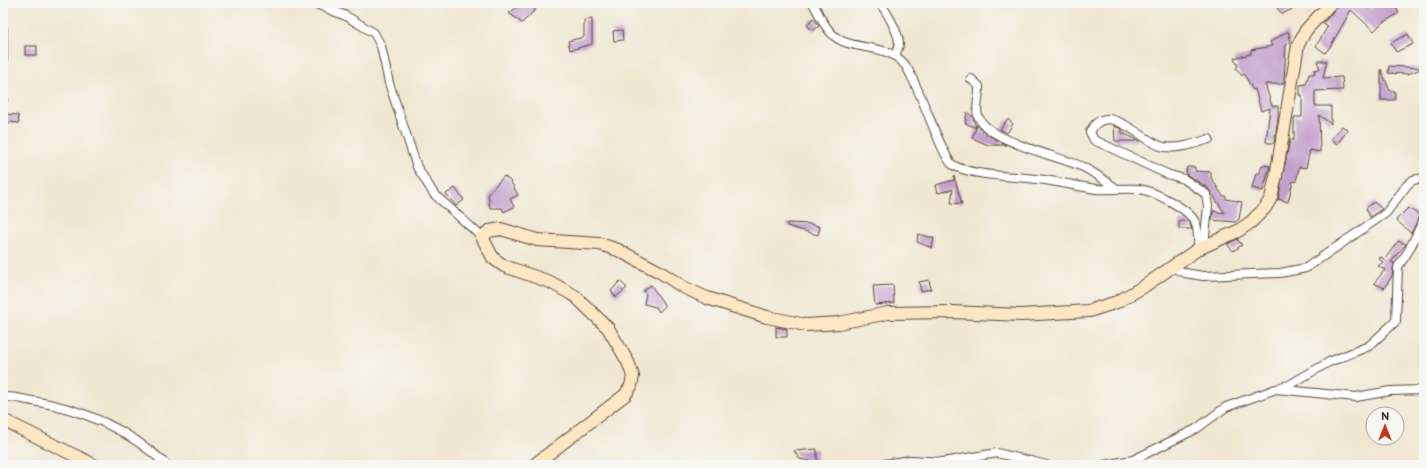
<svg xmlns="http://www.w3.org/2000/svg" width="1427" height="468" font-family="'Balsamiq Sans',sans-serif">
	<style>
		.building { fill: #c29fcc }
		.lines { fill: none; stroke-linecap: round; stroke-linejoin: round }
		.street-casing { stroke: #564639; stroke-width: 10 }
		.secondary-casing { stroke: #564639; stroke-width: 14 }
		.street { stroke: #fff; stroke-width: 8 }
		.secondary { stroke: #fce6c4; stroke-width: 12 }
	</style>
	<rect width="100%" height="100%" fill="#f6f6f2"/>
	<filter id="ink" filterUnits="userSpaceOnUse"><feTurbulence type="fractalNoise" baseFrequency=".025" numOctaves="2"/><feDisplacementMap in="SourceGraphic" scale="8" xChannelSelector="R" yChannelSelector="G"/><feConvolveMatrix kernelMatrix="1 2 1 2 8 2 1 2 1" color-interpolation-filters="sRGB"/></filter>
	<filter id="wash" filterUnits="userSpaceOnUse"><feTurbulence type="fractalNoise" baseFrequency=".012" numOctaves="4" result="noise"/><feDisplacementMap in="SourceGraphic" scale="16" xChannelSelector="R" yChannelSelector="G"/><feGaussianBlur stdDeviation="0.9" result="paint"/><feColorMatrix in="noise" values="0 0 0 0 0 0 0 0 0 0 0 0 0 0 0 0 0 1.4 0 .05"/><feComposite in="paint" operator="in"/></filter>
	<g filter="url(#wash)">
		<rect width="100%" height="100%" fill="#f0e7d1"/>
		<g id="blocks">
			<g class="building">
				<path d="M523,3h9l4,6 -14,14 -13,-10z"/>
				<path d="M1273,3h32l-23,11z"/>
				<path d="M1340,3h21l8,6 10,-6h14l6,10 -18,11 -7,7 -23,-21 -21,37 -5,6 -9,-7 12,-20 -5,-3 2,-2z"/>
				<path d="M813,18l6,8 -6,5 -6,-6z"/>
				<path d="M592,19v25l-22,6 -2,-9 16,-4v-17z"/>
				<path d="M622,30l1,10 -9,1 -1,-10z"/>
				<path d="M1288,31l3,11 -5,3 -2,37 -1,2h-18l7,22h6v12l-4,25h-6l-2,-1 4,-34 -9,3 -6,-22 -2,1 -9,-16 -2,2 -6,-8 2,-2 -4,-8 17,-4v-4l21,-4 -2,-4z"/>
				<path d="M1408,34l5,10 -17,8 -5,-9z"/>
				<rect x="25" y="46" width="12" height="9"/>
				<path d="M1317,61h10l-4,17 19,-1 1,13 -28,1v15h16v18l-12,-9 1,37 -10,-2 -4,18 -7,-1 -3,15 -3,-1 -5,21 -10,-3 12,-59h4v-23h8v-22h-2v-10l6,-1 3,-10h6l-1,-4 6,-1z"/>
				<path d="M1389,66l34,2 -15,6 -20,-1z"/>
				<path d="M1381,69l9,22h5v9h-14z"/>
				<path d="M967,112l6,5 3,11 -11,-5z"/>
				<path d="M5,114l13,1 1,8 -15,-1z"/>
				<path d="M1008,119l5,5 -6,9 -7,-4z"/>
				<path d="M977,125l7,8 22,12h-18l-16,-7z"/>
				<path d="M1114,126l8,3v4l18,8h-25z"/>
				<path d="M1342,126l6,4 -11,14 -6,-5z"/>
				<path d="M1262,165l8,1 -7,25 -11,-3 4,-15h4z"/>
				<path d="M1187,167h8v4l16,1v6l12,18h3v3l16,3 -3,17 -3,3 -24,-2 1,-9 12,2 -18,-26 -21,-13z"/>
				<path d="M504,176l7,6 7,13 -8,4 4,8 -10,5 -2,-4h-12l-2,-14z"/>
				<path d="M954,176l8,28 -11,-1 2,-14 -15,4 -2,-8 18,-5z"/>
				<path d="M455,188l9,12 -8,6 -10,-12z"/>
				<path d="M1374,202l8,7 -12,8 -4,-9z"/>
				<path d="M1408,208l12,7 -9,18 -15,-13z"/>
				<path d="M1179,221h9l4,8h-13z"/>
				<path d="M787,223l24,1 9,3 -2,8 -31,-9z"/>
				<path d="M918,234l16,4 -2,10 -15,-6z"/>
				<path d="M1237,239l5,6 -9,6 -6,-7z"/>
				<path d="M1398,241l8,3 -15,18 3,1 -2,13 -8,12 -10,-5 11,-13 -7,-4 5,-4 -4,-3 1,-2 5,2z"/>
				<path d="M929,280l2,9 -10,2 -2,-9z"/>
				<path d="M620,281l7,7 -11,9 -5,-6z"/>
				<path d="M651,285l14,21 -6,6 -3,-5 -12,-3 2,-10 -3,-3z"/>
				<path d="M893,285l1,18 -19,2 -2,-19z"/>
				<path d="M776,327l11,2v8h-11z"/>
				<path d="M817,449v14l-17,-4 -6,-8z"/>
			</g>
		</g>
	</g>
	<g filter="url(#ink)">
		<use href="#blocks" fill-opacity="0" stroke="#564639" stroke-width="1"/>
		<g class="lines">
			<defs>
				<g id="street">
					<path d="M314,3l32,13 28,17 7,13 8,37 28,84 17,27 48,43"/>
					<path d="M813,3c7,13 14,31 29,38 20,9 48,4 63,24 14,19 37,93 48,100 18,11 62,11 83,14 20,2 40,7 60,10 14,1 28,-1 43,0 14,2 49,19 56,33 4,8 3,18 3,27"/>
					<path d="M879,3c7,6 20,31 20,40 0,4 -2,8 -4,12"/>
					<path d="M3,29v71"/>
					<path d="M971,79l8,7c1,10 -4,21 -1,30 10,26 82,40 105,51 12,6 23,14 34,22"/>
					<path d="M1204,246l4,-40 -2,-12 -22,-15 -17,-5 -73,-34 -4,-8c17,-35 54,12 74,15 16,2 30,-3 45,-8"/>
					<path d="M1171,267l14,6 18,3 77,-3 26,-5 80,-55 21,-28 6,-5 11,-2"/>
					<path d="M1281,387l8,-2 40,-23 40,-16 27,-25 2,-54 11,-17 15,-31"/>
					<path d="M3,397c10,-1 21,3 30,4 51,8 96,29 134,64"/>
					<path d="M878,465l32,-5 33,2 54,-9 50,12"/>
					<path d="M1104,465l29,-5 63,-31 30,-22 50,-18 80,8 34,-6 34,-1"/>
				</g>
				<g id="secondary">
					<path d="M3,420l91,45"/>
					<path d="M534,465l91,-70 6,-9 2,-10 -5,-14 -20,-34 -33,-32 -25,-14 -46,-16 -11,-8 -11,-21 7,-6 12,-2 36,11 63,4 18,6 42,22 23,15 24,11 60,19 39,8 33,-2 49,-10 64,-1 69,3 68,-4 28,-9 26,-15 55,-38 40,-18 13,-9 14,-14 6,-10 5,-22 22,-131 8,-15 25,-27"/>
				</g>
			</defs>
			<use href="#street" class="street-casing"/>
			<use href="#secondary" class="secondary-casing"/>
			<use href="#street" class="street"/>
			<use href="#secondary" class="secondary"/>
		</g>
	</g>
	<rect width="1427" height="468" fill="none" stroke="#f6f6f2" stroke-width="16"/>
	<g transform="translate(1385 426)"><circle r="19" fill="#f6f6f2" stroke="#aba49d"/>
	<path d="M0-3L7 15L0 10L-7 15Z" fill="#c8321e"/>
	<text y="-6" font-size="11" font-weight="bold" text-anchor="middle" fill="#3b2a1e">N</text>
	</g>
</svg>
